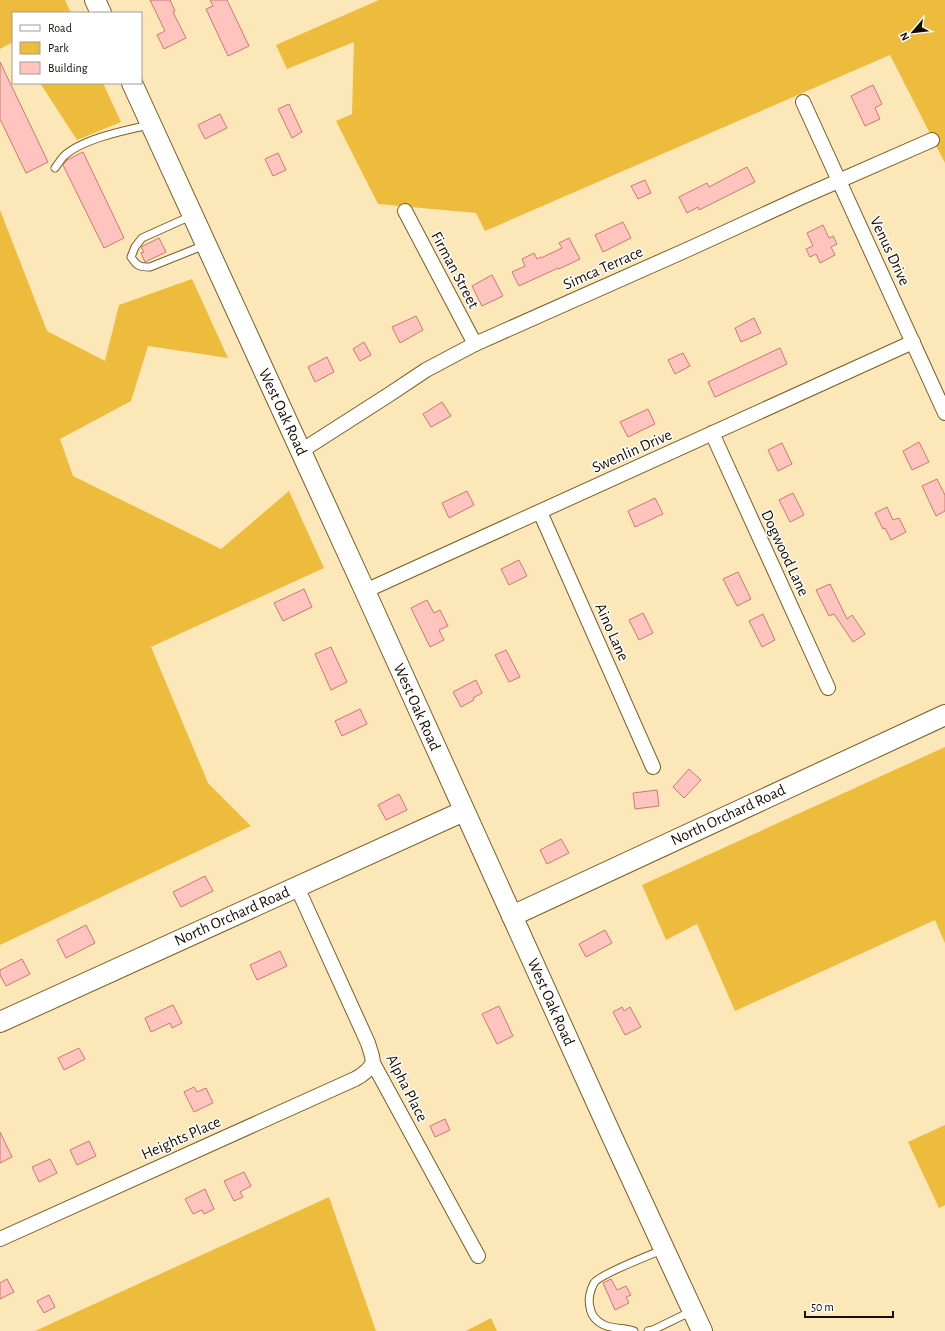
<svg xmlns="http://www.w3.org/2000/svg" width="945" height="1331" font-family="'Alegreya Sans',sans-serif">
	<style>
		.green { fill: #eebc3c }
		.building { fill: #fec4bd; stroke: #cc7871 }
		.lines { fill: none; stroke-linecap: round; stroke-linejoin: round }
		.lane-casing { stroke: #775e22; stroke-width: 9 }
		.street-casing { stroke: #775e22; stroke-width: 16 }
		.secondary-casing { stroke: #775e22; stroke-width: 22 }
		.lane { stroke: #fff; stroke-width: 7 }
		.street { stroke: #fff; stroke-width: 14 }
		.secondary { stroke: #fff; stroke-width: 20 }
		.labels { text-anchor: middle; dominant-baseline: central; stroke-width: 3; stroke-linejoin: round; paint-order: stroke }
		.street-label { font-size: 16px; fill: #170d00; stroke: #fff }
	</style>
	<rect width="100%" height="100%" fill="#fce7b9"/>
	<g class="green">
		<path d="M0,0h65l6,13h-58v29l-13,7z"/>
		<path d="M379,0h566v163l-55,-108 -405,176 -9,-18 -98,-9 -42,-83 16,-7 2,-72 -67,27 -11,-24z"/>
		<path d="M40,83h63l18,39 -44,18z"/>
		<path d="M0,210l47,121 58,30 14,-56 73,-26 36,79 -80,-12 -17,55 -71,38 13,37 148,73 68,-58 35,77 -173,79 57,136 43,43 -251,119z"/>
		<path d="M945,747v196l-10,-23 -200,91 -38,-87 -31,16 -24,-55z"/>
		<path d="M945,1125v80l-6,3 -31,-66z"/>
		<path d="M329,1197l47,134h-341z"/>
		<path d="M491,1318l6,13h-31z"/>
	</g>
	<g class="building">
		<path d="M150,0h20l5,11 -2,1 13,26 -22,11 -7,-14 8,-4z"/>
		<path d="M210,0h17l22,46 -21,10 -22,-47 7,-3z"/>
		<path d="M0,62l48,100 -22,11 -26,-54z"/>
		<path d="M873,85l9,19 -7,4 5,11 -15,7 -14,-30z"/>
		<path d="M289,104l13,28 -10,6 -14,-29z"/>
		<path d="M220,114l7,14 -22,11 -7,-14z"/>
		<path d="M83,152l41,86 -20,10 -41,-83 4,-5z"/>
		<path d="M278,153l8,17 -13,6 -8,-17z"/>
		<path d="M747,167l8,15 -56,28 -1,-3 -11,6 -8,-16 28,-14 2,4z"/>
		<path d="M645,180l6,13 -13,6 -7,-13z"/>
		<path d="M623,222l8,16 -28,14 -8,-17z"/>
		<path d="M823,225l6,13 4,-2 4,8 -6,3 4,8 -15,8 -4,-9 -6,3 -4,-8 7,-3 -6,-13z"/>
		<path d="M159,238l7,14 -21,10 -4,-9 3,-1 -3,-5z"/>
		<path d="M569,238l11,21 -21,10 -1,-1 -39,18 -7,-14 13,-6 -3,-7 12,-6 3,6 4,-2v1l21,-10 -3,-5z"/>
		<path d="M492,275l11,21 -21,10 -10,-20z"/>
		<path d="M416,316l7,14 -23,13 -8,-16z"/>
		<path d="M754,318l7,15 -20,9 -6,-14z"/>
		<path d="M364,342l7,13 -11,6 -7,-12z"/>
		<path d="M780,348l7,16 -72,33 -7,-15z"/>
		<path d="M683,353l7,13 -15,8 -7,-14z"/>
		<path d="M327,357l7,15 -19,10 -7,-15z"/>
		<path d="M442,402l9,14 -20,11 -8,-13z"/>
		<path d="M648,409l7,15 -27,13 -8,-15z"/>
		<path d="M919,442l10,20 -17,8 -9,-19z"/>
		<path d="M782,443l10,21 -14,7 -10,-21z"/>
		<path d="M937,479l8,16v16l-9,5 -14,-30z"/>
		<path d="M467,491l7,14 -25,13 -7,-15z"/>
		<path d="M793,493l11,22 -14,7 -11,-22z"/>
		<path d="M655,498l8,16 -28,13 -7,-16z"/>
		<path d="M887,507l6,13 6,-2 7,14 -15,8 -6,-12 -2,1 -8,-16z"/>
		<path d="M519,560l8,16 -18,9 -8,-16z"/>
		<path d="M738,572l13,27 -14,7 -14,-27z"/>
		<path d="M830,584l17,35 5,-4 13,19 -12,8 -19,-28 -5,2 -13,-26z"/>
		<path d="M304,589l8,18 -29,14 -9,-18z"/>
		<path d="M427,600l7,13 6,-3 8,16 -9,4 5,10 -14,7 -19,-39z"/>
		<path d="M643,613l10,20 -14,7 -10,-20z"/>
		<path d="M763,614l12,26 -13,7 -13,-26z"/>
		<path d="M331,647l16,35 -16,8 -16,-36z"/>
		<path d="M506,650l14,27 -11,5 -14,-27z"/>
		<path d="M476,680l6,13 -9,5 1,2 -13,7 -8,-15z"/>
		<path d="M360,709l7,15 -25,12 -7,-15z"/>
		<path d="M689,769l12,11 -17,18 -11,-11z"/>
		<path d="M657,790l2,16 -24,3 -2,-16z"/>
		<path d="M399,794l8,16 -21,10 -8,-15z"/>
		<path d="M561,839l8,14 -22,11 -7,-14z"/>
		<path d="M205,876l8,15 -32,16 -8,-15z"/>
		<path d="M86,925l9,18 -29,15 -9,-18z"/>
		<path d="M605,930l7,13 -26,14 -7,-13z"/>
		<path d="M280,951l7,15 -30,14 -7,-15z"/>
		<path d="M22,959l8,15 -24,12 -6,-11v-5z"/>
		<path d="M173,1005l9,18 -10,5 -2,-5 -19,9 -6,-14z"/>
		<path d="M499,1006l14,30 -16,8 -15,-30z"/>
		<path d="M622,1007l2,4 6,-4 11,20 -16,8 -12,-23z"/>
		<path d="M79,1048l6,11 -21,11 -6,-12z"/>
		<path d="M194,1087l3,5 9,-4 7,15 -19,9 -10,-20z"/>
		<path d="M445,1119l5,11 -15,7 -5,-11z"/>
		<path d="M0,1132l12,25 -12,6z"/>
		<path d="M89,1141l7,15 -19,9 -7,-15z"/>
		<path d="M50,1159l7,14 -18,9 -7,-15z"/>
		<path d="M244,1172l7,14 -11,6 3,5 -9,4 -10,-20z"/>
		<path d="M205,1189l9,20 -10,5 -2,-4 -9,4 -8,-15z"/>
		<path d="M7,1279l7,13 -14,7v-16z"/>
		<path d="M611,1279l6,11 9,-4 5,9 -5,2 3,6 -14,7 -12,-27z"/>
		<path d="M49,1295l6,12 -11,6 -7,-12z"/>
	</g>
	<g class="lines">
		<defs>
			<g id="lane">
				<path d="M55,168c3,-4 6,-9 9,-12 18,-17 62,-26 85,-31"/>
				<path d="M191,216l-49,22 -7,9 -4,10c6,9 8,10 19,10l55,-22"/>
				<path d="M634,1331c-9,-3 -21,-2 -30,-6 -8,-4 -13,-9 -14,-18 -2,-7 0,-17 4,-24 6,-9 56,-28 68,-33"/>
				<path d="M648,1331l5,-1 39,-19"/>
			</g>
			<g id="street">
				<path d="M803,102l142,311"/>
				<path d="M405,211l70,133"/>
				<path d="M712,433l116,255"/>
				<path d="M301,451l89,-57 36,-24 49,-26 216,-96 111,-51 130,-57"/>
				<path d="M540,512l113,255"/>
				<path d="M365,591l548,-249"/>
				<path d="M297,887l71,156 4,13 1,7 105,193"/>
				<path d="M0,1239l355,-160c8,-4 13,-8 18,-16"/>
			</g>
			<g id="secondary">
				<path d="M95,0l6,13"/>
				<path d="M132,83l233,508 244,539 93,201"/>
				<path d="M512,916l433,-201"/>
				<path d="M0,1022l464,-211"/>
			</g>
		</defs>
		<use href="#lane" class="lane-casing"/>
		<use href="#street" class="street-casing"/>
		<use href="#secondary" class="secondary-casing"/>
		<use href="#lane" class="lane"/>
		<use href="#street" class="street"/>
		<use href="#secondary" class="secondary"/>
	</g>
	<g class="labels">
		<g class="street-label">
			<text transform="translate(890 251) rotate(65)">Venus Drive</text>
			<text transform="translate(603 268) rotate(-24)">Simca Terrace</text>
			<text transform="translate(455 270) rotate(62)">Firman Street</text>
			<text transform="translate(283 412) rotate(65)">West Oak Road</text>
			<text transform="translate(632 451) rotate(-24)">Swenlin Drive</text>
			<text transform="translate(785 553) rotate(65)">Dogwood Lane</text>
			<text transform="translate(612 632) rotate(66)">Aino Lane</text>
			<text transform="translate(417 707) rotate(66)">West Oak Road</text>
			<text transform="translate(728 815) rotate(-25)">North Orchard Road</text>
			<text transform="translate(232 916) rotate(-24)">North Orchard Road</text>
			<text transform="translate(551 1002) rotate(66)">West Oak Road</text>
			<text transform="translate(407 1088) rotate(63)">Alpha Place</text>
			<text transform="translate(181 1138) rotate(-24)">Heights Place</text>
		</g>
	</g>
	<rect x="12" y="12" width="130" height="72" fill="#ffffff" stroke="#a29e99"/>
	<rect x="20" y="25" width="20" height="6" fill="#ffffff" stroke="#a29e99"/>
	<text x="48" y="32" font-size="12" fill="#170d00">Road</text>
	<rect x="20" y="42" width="20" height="12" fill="#eebc3c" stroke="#a29e99"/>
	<text x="48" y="52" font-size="12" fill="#170d00">Park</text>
	<rect x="20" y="62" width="20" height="12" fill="#fec4bd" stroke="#a29e99"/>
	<text x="48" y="72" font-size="12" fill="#170d00">Building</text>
	<g transform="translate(913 32) rotate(242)" stroke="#ffffff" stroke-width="3" paint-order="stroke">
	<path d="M0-3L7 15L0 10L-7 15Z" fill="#170d00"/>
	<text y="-6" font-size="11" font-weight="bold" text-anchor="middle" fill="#170d00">N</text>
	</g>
	<path d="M805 1311v6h88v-6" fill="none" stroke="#170d00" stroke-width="2"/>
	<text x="811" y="1311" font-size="12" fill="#170d00" stroke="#ffffff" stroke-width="3" paint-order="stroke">50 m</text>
</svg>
